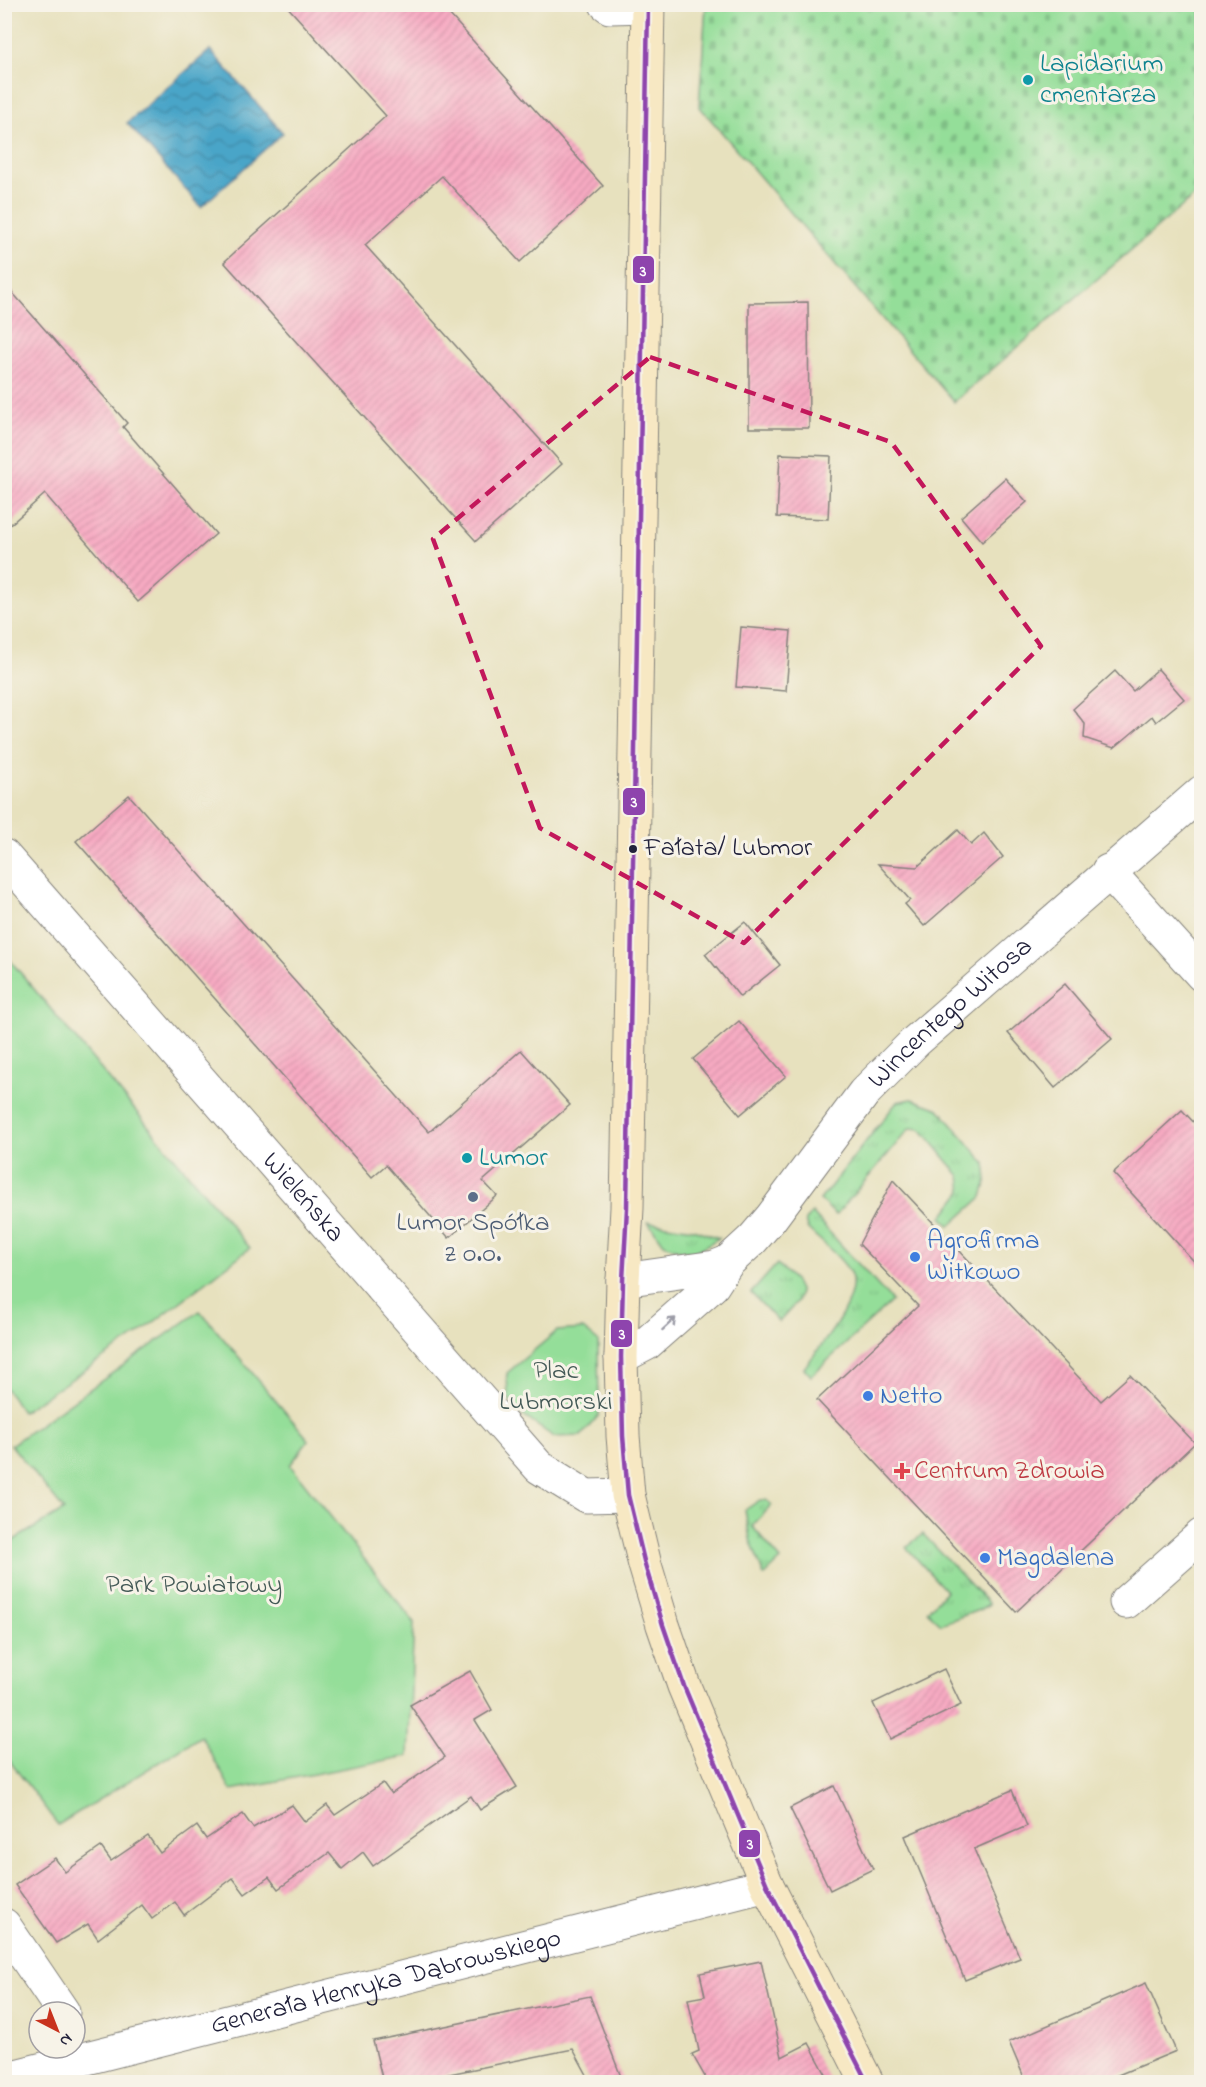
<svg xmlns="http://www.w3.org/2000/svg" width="1206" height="2087" font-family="'Indie Flower',sans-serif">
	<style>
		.grass { fill: url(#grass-tufts); stroke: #5b806a; stroke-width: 1.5 }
		.cemetery { fill: url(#cemetery-stones); stroke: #5b806a; stroke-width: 1.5 }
		.park { fill: #94de99; stroke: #5b806a; stroke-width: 1.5 }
		.water { fill: url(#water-waves); stroke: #366482; stroke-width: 1.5 }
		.building { fill: url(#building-hatch) }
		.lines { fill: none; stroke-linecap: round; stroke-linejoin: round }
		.street-casing { stroke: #84827c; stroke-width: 35 }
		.secondary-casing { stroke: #84827c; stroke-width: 35 }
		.street { stroke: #fff; stroke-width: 33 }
		.secondary { stroke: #f7e8c3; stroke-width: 33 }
		.bus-1-casing { stroke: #f7f3e8; stroke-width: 9 }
		.bus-1 { stroke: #8e44ad; stroke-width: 4.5 }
		.oneway { stroke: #9c9ca7 }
		.marked { fill: none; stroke: #c2185b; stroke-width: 4.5; stroke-dasharray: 12 8; stroke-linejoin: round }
		.culture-dot { fill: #0f9aa8; stroke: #f7f3e8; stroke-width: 2 }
		.bus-dot { fill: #22223b; stroke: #f7f3e8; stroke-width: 2 }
		.service-dot { fill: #5c6f8a; stroke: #f7f3e8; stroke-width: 2 }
		.shop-dot { fill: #3f7fe0; stroke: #f7f3e8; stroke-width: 2 }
		.health-dot { fill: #e0444e; stroke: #f7f3e8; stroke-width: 2 }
		.labels { text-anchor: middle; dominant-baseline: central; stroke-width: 6; stroke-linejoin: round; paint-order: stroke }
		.bus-label { font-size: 26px; fill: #22223b; stroke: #f7f3e8; text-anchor: start }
		.culture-label { font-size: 27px; fill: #0d838f; stroke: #f7f3e8; text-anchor: start }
		.street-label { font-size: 27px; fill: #22223b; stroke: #f7f3e8 }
		.service-label { font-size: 27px; fill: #4e5e75; stroke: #f7f3e8 }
		.shop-label { font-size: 27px; fill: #366cbe; stroke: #f7f3e8; text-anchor: start }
		.park-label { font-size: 27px; fill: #445a57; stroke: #f7f3e8 }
		.health-label { font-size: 27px; fill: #be3a42; stroke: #f7f3e8; text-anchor: start }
		.line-badge { stroke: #f7f3e8; stroke-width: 2 }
		.badge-label { font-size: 16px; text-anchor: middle; font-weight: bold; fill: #fff }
	</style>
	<defs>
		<pattern id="grass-tufts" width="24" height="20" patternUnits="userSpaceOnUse" patternTransform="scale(1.5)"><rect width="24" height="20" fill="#94de99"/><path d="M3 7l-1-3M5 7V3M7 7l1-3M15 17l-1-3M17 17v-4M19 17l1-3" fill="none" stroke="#7fbe85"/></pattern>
		<pattern id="cemetery-stones" width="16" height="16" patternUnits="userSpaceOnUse" patternTransform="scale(1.5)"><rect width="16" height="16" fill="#94de99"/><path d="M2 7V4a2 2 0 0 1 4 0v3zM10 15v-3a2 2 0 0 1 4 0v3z" fill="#7fbe85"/></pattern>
		<pattern id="water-waves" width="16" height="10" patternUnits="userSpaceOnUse" patternTransform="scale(1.5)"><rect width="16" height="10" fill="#4aa5c8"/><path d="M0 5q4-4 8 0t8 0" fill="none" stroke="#3d86a4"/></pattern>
		<pattern id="building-hatch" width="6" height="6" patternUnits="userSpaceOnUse" patternTransform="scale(1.5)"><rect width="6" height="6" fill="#f7aac2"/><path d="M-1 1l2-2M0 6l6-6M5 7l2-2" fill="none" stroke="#d392a8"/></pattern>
	</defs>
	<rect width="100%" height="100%" fill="#f7f3e8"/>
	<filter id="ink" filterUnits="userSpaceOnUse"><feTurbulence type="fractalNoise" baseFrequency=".0167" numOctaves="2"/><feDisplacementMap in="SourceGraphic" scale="12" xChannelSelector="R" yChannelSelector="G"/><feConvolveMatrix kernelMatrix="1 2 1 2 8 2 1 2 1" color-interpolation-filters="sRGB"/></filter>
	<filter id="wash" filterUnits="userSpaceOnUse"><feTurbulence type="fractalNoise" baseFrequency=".008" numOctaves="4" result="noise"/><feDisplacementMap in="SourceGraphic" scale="24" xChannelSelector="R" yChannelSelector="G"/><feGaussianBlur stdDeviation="1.35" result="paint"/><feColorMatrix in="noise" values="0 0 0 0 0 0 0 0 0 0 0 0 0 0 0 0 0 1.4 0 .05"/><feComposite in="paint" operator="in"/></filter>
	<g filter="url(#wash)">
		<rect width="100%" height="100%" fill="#e7e1be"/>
		<g class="grass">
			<path d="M912,1099l27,10 46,54 2,17 -5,17 -32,29 -8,-9 20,-26 -2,-15 -39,-47 -11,-1 -74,87 -16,-15 77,-98z"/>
			<path d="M812,1213l80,88 -81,75 -7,-8c15,-20 61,-72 45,-97 -9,-15 -29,-30 -42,-43l-2,-8z"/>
			<path d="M648,1222l45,7 26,9 -26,15 -14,-3 -15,-6z"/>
			<path d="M777,1264l17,16 6,12 -3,10 -18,20 -28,-29z"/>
			<path d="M760,1500h6l6,5 -20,21 29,34 -17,16 -14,-37 -5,-29z"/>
			<path d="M923,1534l66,70 -10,6 -38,14 -14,-13 19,-20 -40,-44z"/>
		</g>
		<path class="cemetery" d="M706,5h495v185l-247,212 -255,-296z"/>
		<g class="park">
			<path d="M4,953l246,295 -114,88 -114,76 -18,-26z"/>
			<path d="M200,1311l109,129 -19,25 124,157 -6,134 -177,34 -30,-54 -143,89 -53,-70 -1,-209 60,-36 -53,-65z"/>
			<path d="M583,1329l15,12 1,74 -18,21 -27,1 -32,-22 -14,-17 -1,-25 50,-42z"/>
		</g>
		<path class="water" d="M210,50l73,83 -82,74 -74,-84z"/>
		<g id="blocks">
			<g class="building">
				<path d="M285,4h155l163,182 -83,76 -78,-86 -77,69 197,219 -86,77 -252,-279 162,-146z"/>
				<path d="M4,283l123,140 -4,4 93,107 -78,68 -93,-108 -41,36z"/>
				<path d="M808,302l1,126h-60v-125z"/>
				<path d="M780,454l51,2 -3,63 -51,-2z"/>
				<path d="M1005,478l22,24 -45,40 -21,-25z"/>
				<path d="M741,627l50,4 -5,60 -50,-4z"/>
				<path d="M1158,669l26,30 -28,23 -4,-6 -38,32 -30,-10 1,-14 -12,-15 42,-38 18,20z"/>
				<path d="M129,795l300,337 92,-82 49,55 -87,76 14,15 -48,42 -63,-73 -14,12 -296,-336z"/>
				<path d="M958,830l13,15 13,-12 19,24 -79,69 -19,-22 5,-4 -32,-36 39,3z"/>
				<path d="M745,922l35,43 -40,32 -35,-43z"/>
				<path d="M1065,984l47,55 -57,49 -47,-55z"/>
				<path d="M739,1021l47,55 -46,39 -47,-56z"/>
				<path d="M1182,1110l20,21v139l-89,-97z"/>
				<path d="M893,1180l208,221 29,-26 65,68 -179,169 -199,-212 101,-94 -59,-62z"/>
				<path d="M944,1669l17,36 -71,34 -17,-36z"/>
				<path d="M470,1671l22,39 -17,10 42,67 -37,23 -9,-14 -98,70 -10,-14 -21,17 -13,-16 -51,36 -9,-12 -24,17 -12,-16 -49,37 -9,-13 -23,17 -10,-14 -44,34 -10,-15 -32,19 -41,-58 40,-27 10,14 36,-25 10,14 37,-25 12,17 37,-27 9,13 37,-25 10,14 39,-23 13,17 22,-17 8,10 48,-32 8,11 54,-37 -35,-52z"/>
				<path d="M834,1786l39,83 -43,21 -40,-82z"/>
				<path d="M1012,1790l15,36 -53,23 46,109 -55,22 -60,-144z"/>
				<path d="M761,1961l21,96 27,-14 21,39h-122l-16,-28 7,-3 -11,-52 17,-3 -5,-23z"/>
				<path d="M1146,1983l30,68 -75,31h-75l-17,-40z"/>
				<path d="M590,1996l33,86h-32l-18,-33 -163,33h-27l-10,-41z"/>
			</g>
		</g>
	</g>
	<g filter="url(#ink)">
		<use href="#blocks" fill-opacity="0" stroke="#84827c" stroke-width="1.5"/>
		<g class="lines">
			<defs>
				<g id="street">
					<path d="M606,4l4,3 38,-1"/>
					<path id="s1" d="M4,856l535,611 47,29 42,-1"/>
					<path d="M1108,871l94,104"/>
					<path d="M623,1280l92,-13 13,-5"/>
					<path id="s2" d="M621,1357l25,-13 67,-59 15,-23 25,-23 18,-21 93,-125 52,-52 286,-249"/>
					<path d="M1126,1602l76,-67"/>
					<path d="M4,1925l59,87"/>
					<path id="s3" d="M4,2079l763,-194"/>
				</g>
				<path id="secondary" d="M648,4l-21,1204 -4,72 -2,77 2,79 5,59 17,70 18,60 21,61 83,199 100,197"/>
			</defs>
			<use href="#street" class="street-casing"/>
			<use href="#secondary" class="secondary-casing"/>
			<use href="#street" class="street"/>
			<use href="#secondary" class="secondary"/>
			<defs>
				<path id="bus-1" d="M648,4l-21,1204 -4,72 -2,77 2,79 5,59 17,70 18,60 21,61 83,199 100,197"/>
			</defs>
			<use href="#bus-1" class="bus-1-casing"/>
			<use href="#bus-1" class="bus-1"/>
		</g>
		<defs><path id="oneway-shaft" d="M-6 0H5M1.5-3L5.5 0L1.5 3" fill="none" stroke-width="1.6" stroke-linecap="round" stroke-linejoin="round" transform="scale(1.5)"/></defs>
		<use class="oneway" href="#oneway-shaft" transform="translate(669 1324) rotate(-42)"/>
	</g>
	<path class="marked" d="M650,357l241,85 150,204 -297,297 -204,-115 -107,-289z"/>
	<g class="culture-dot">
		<circle cx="1028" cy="80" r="6"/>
		<circle cx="467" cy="1158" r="6"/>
	</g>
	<circle class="bus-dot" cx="633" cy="849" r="5"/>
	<circle class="service-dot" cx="473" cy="1197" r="6"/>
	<g class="shop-dot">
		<circle cx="915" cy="1257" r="6"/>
		<circle cx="868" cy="1396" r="6"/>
		<circle cx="985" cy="1558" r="6"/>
	</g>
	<path class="health-dot" d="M899 1462h6v6h6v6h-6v6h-6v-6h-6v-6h6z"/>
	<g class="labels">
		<g class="bus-label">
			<text x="644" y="849">Fałata/ Lubmor</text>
		</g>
		<g class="culture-label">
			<text x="1040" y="64">Lapidarium<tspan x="1040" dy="31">cmentarza</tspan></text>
			<text x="479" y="1158">Lumor</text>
		</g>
		<g class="street-label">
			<text stroke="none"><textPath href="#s2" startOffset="480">Wincentego Witosa</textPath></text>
			<text stroke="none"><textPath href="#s1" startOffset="454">Wieleńska</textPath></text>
			<text stroke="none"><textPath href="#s3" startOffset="394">Generała Henryka Dąbrowskiego</textPath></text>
		</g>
		<g class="service-label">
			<text x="473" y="1223">Lumor Spółka<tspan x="473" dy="31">z o.o.</tspan></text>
		</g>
		<g class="shop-label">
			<text x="927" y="1241">Agrofirma<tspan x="927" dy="31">Witkowo</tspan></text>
			<text x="880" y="1396">Netto</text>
			<text x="997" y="1558">Magdalena</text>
		</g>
		<g class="park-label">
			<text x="556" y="1371">Plac<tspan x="556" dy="31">Lubmorski</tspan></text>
			<text x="194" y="1585">Park Powiatowy</text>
		</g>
		<g class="health-label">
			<text x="914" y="1471">Centrum Zdrowia</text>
		</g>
	</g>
	<g class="line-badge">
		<rect x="632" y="255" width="23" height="29" rx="6" fill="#8e44ad"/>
		<rect x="622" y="787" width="24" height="29" rx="6" fill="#8e44ad"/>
		<rect x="610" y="1319" width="23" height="29" rx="6" fill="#8e44ad"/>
		<rect x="738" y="1829" width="23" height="29" rx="6" fill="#8e44ad"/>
	</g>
	<g class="badge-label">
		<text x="643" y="276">3</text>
		<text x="634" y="807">3</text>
		<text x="622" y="1339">3</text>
		<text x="750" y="1849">3</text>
	</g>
	<rect width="1206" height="2087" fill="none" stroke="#f7f3e8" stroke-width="24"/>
	<g transform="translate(57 2030) rotate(138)"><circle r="28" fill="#f7f3e8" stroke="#a29fa3" stroke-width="1.5"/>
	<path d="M0-4.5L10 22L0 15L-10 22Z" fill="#c8321e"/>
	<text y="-9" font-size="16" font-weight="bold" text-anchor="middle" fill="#22223b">N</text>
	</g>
</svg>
